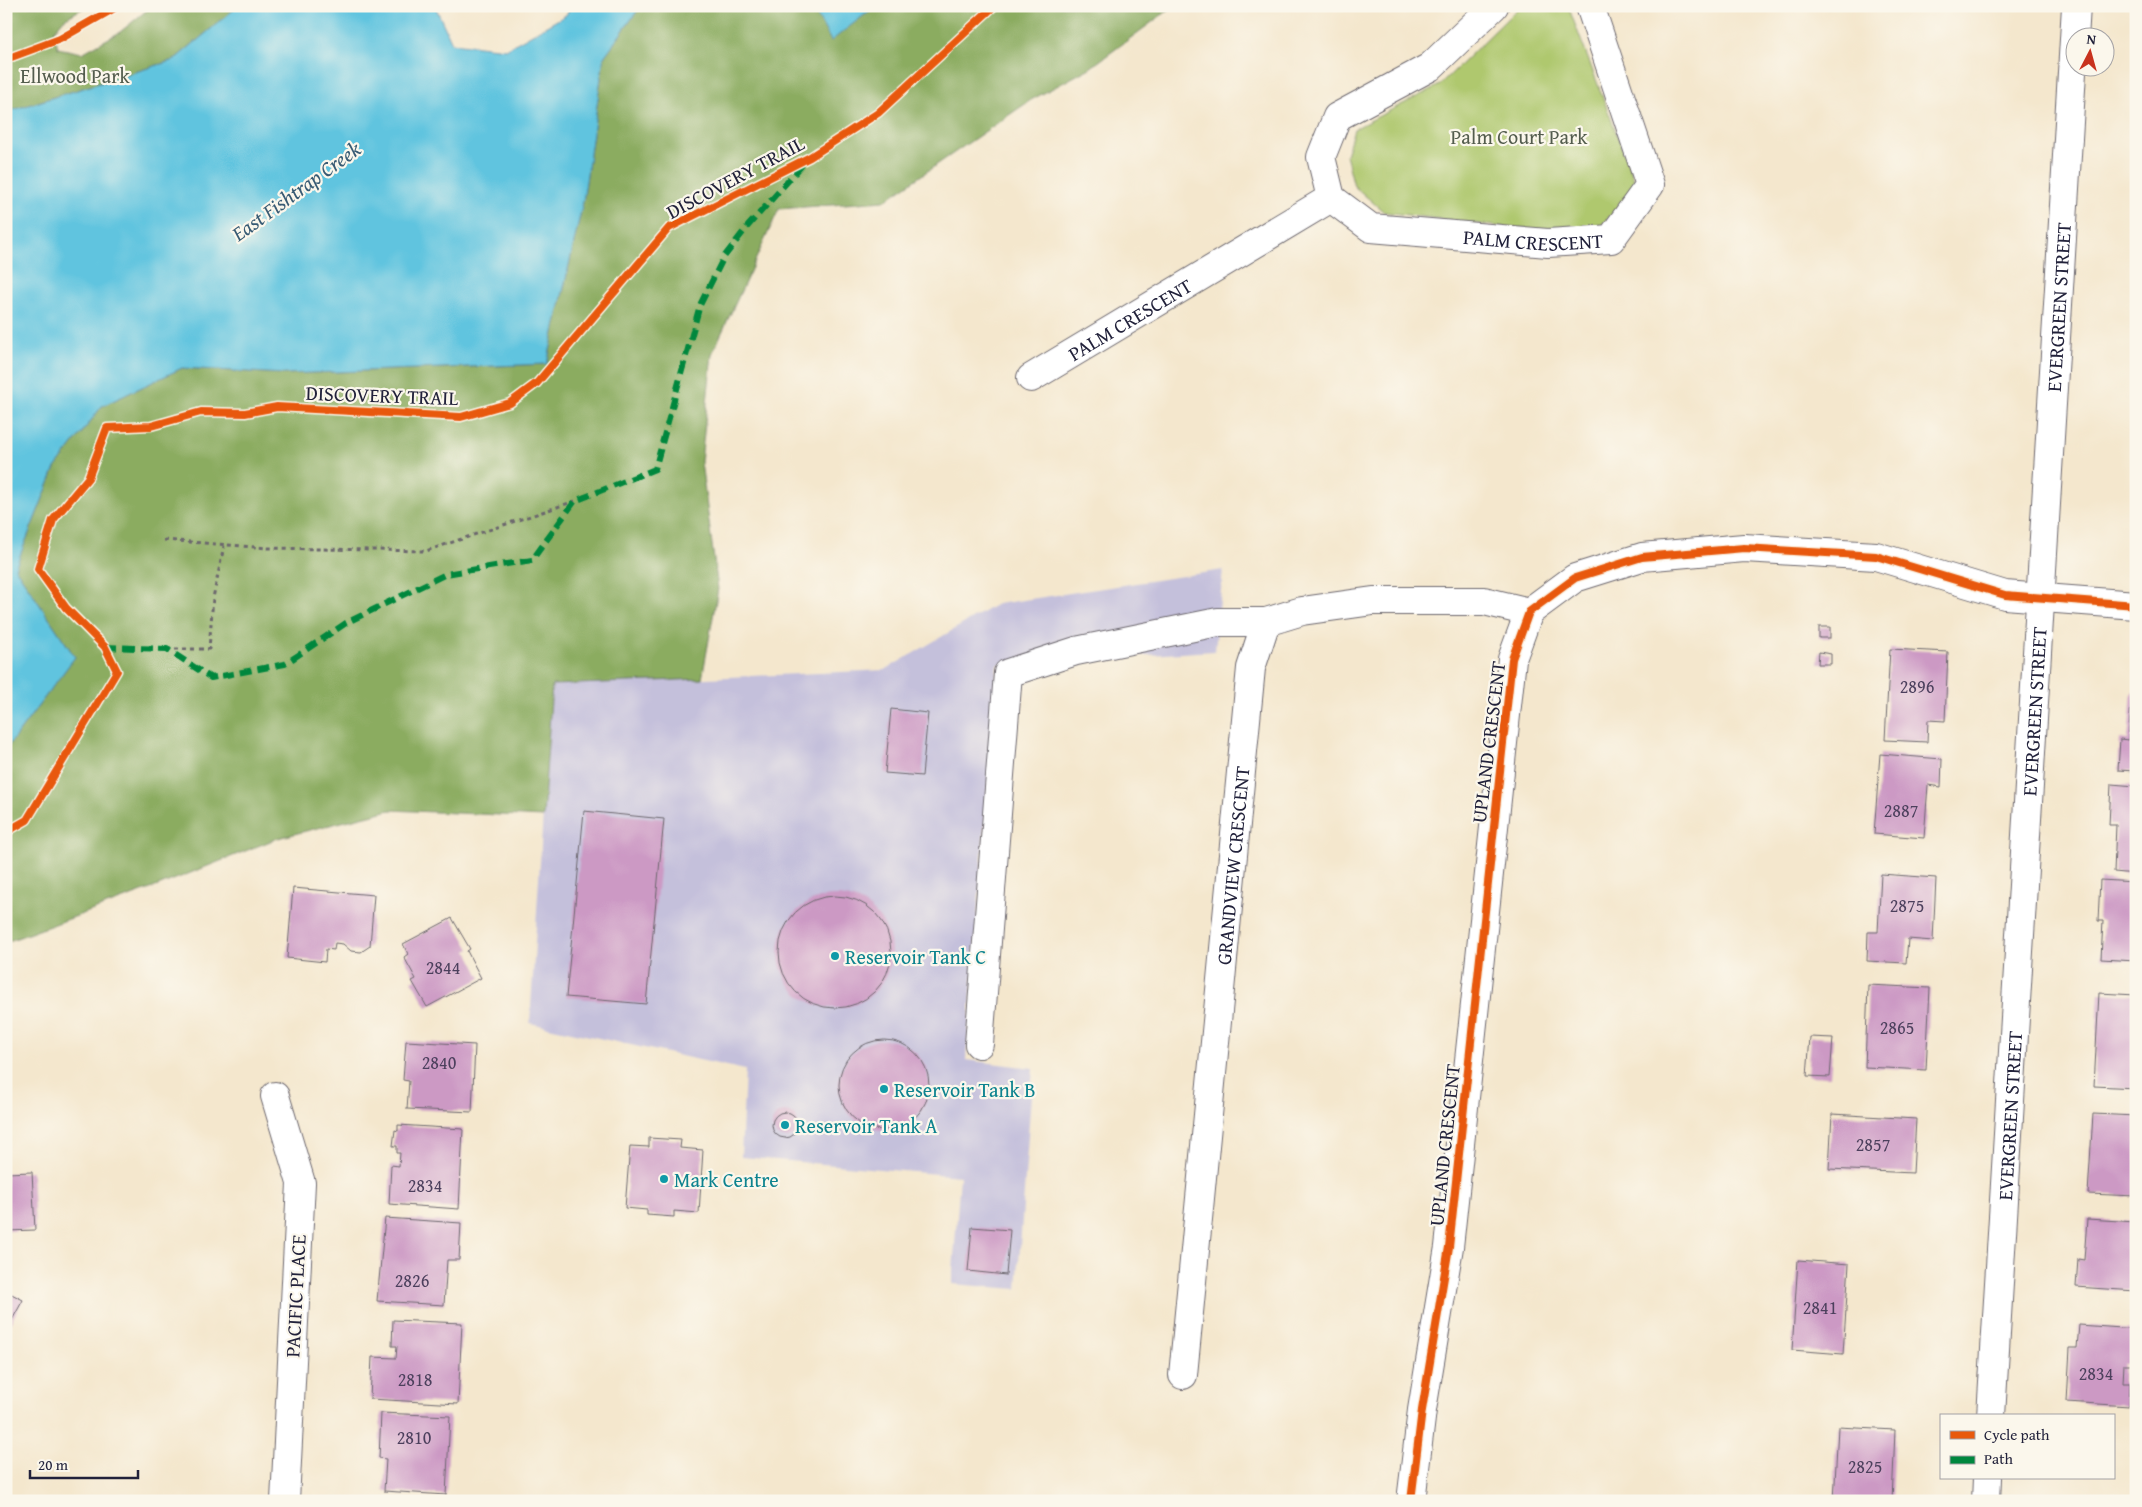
<svg xmlns="http://www.w3.org/2000/svg" width="2142" height="1507" font-family="'Gentium Book Plus',serif">
	<style>
		.industrial { fill: #c4c0db }
		.green { fill: #afc86e; stroke: #687554 }
		.forest { fill: #8bac61; stroke: #56674e }
		.water { fill: #61c4df; stroke: #42738d }
		.building { fill: #cc99c4 }
		.lines { fill: none; stroke-linecap: round; stroke-linejoin: round }
		.minor-casing { stroke: #6c676e; stroke-width: 30 }
		.path { stroke: #6c676e; stroke-width: 3; stroke-dasharray: 4 4; stroke-linecap: butt }
		.minor { stroke: #fff; stroke-width: 28 }
		.quiet { stroke: #00873e; stroke-width: 6; stroke-dasharray: 12 6; stroke-linecap: butt }
		.cycleway-casing { stroke: #fbf7ec; stroke-width: 11 }
		.cycleway { stroke: #e8590c; stroke-width: 8 }
		.culture-dot { fill: #0f9aa8; stroke: #fbf7ec; stroke-width: 2 }
		.labels { text-anchor: middle; dominant-baseline: central; stroke-width: 4.5; stroke-linejoin: round; paint-order: stroke }
		.number-label { font-size: 18px; fill: #4c405d }
		.park-label { font-size: 20px; fill: #535c4d; stroke: #fbf7ec }
		.street-label { font-size: 20px; fill: #22223b; stroke: #fbf7ec }
		.culture-label { font-size: 20px; fill: #0d838f; stroke: #fbf7ec; text-anchor: start }
		.water-label { font-size: 21px; font-style: italic; fill: #385b74; stroke: #fbf7ec }
	</style>
	<rect width="100%" height="100%" fill="#fbf7ec"/>
	<filter id="ink" filterUnits="userSpaceOnUse"><feTurbulence type="fractalNoise" baseFrequency=".02" numOctaves="2"/><feDisplacementMap in="SourceGraphic" scale="10" xChannelSelector="R" yChannelSelector="G"/><feConvolveMatrix kernelMatrix="1 2 1 2 8 2 1 2 1" color-interpolation-filters="sRGB"/></filter>
	<filter id="wash" filterUnits="userSpaceOnUse"><feTurbulence type="fractalNoise" baseFrequency=".0096" numOctaves="4" result="noise"/><feDisplacementMap in="SourceGraphic" scale="20" xChannelSelector="R" yChannelSelector="G"/><feGaussianBlur stdDeviation="1.12" result="paint"/><feColorMatrix in="noise" values="0 0 0 0 0 0 0 0 0 0 0 0 0 0 0 0 0 1.4 0 .05"/><feComposite in="paint" operator="in"/></filter>
	<g filter="url(#wash)">
		<rect width="100%" height="100%" fill="#f4e7cd"/>
		<path class="industrial" d="M1223,570l-8,81 -218,13 -31,396 67,8 -16,221 -65,-5 8,-108 -219,-19 4,-87 -215,-47 21,-338 334,-15 112,-66z"/>
		<path class="green" d="M1520,6h48l69,181 -37,40 -50,6 -166,-21 -30,-26 -8,-31 8,-26 86,-44z"/>
		<g class="forest">
			<path d="M6,6h81l-23,13 -10,12 4,17 24,5 38,-21 32,-26h86l-64,54 -168,52z"/>
			<path d="M641,6h171l19,34 45,-34h298l-84,62 -59,32 -147,101 -105,8 -67,145 -11,108 17,127 -16,90 -150,6 -9,132 -153,-7 -112,28 -130,52 -142,52v-193l69,-92 -60,-89 40,-100 47,-62 80,-38 102,6 263,-10 36,-162 21,-145z"/>
		</g>
		<g class="water">
			<path d="M238,6h197l17,37 54,6 60,-34 5,-9h70l-37,51 -21,145 -36,162 -263,10 -102,-6 -80,38 -47,62 -40,100 60,89 -69,92v-637l168,-52z"/>
			<path d="M812,6h64l-45,35z"/>
		</g>
		<g id="blocks">
			<g class="building">
				<rect x="1819" y="627" width="11" height="11"/>
				<path d="M1890,649l58,3 -3,69 -17,-1 -1,22 -42,-2z"/>
				<path d="M1819,652l12,2v10h-13z"/>
				<path d="M2132,692h4v79l-18,-1 2,-31 8,1z"/>
				<path d="M891,709l37,4 -6,63 -37,-3z"/>
				<path d="M1880,754l62,5 -1,28 -13,-2 -4,53 -50,-4z"/>
				<path d="M2111,784l25,2v88l-22,-2 2,-47h-7z"/>
				<path d="M584,811l80,8 -18,185 -80,-7z"/>
				<path d="M1881,874l55,4 -3,63 -25,-2 -2,24 -39,-2 1,-29h10z"/>
				<path d="M2100,880l36,2v79l-35,-2 2,-38h-5z"/>
				<path d="M293,888l81,7 -4,51 -9,6 -10,-1 -8,-7 -8,-1 -1,7 -8,-1 -1,13 -38,-4z"/>
				<circle cx="835" cy="952" r="56"/>
				<path d="M452,918l18,31 -3,2 14,27 -54,29 -15,-26 4,-2 -12,-22 4,-3 -5,-10z"/>
				<path d="M1868,985l62,3 -4,82 -61,-3z"/>
				<path d="M2099,993l37,2v93l-42,-2z"/>
				<path d="M1810,1037l23,1 -3,39 -23,-1z"/>
				<circle cx="884" cy="1085" r="45"/>
				<path d="M406,1041l69,4 -3,67 -65,-3 2,-28 -6,-1z"/>
				<circle cx="785" cy="1125" r="13"/>
				<path d="M1832,1114l84,5 -3,54 -84,-4z"/>
				<path d="M2093,1114l43,2v80l-48,-2z"/>
				<path d="M398,1125l65,4 -4,80 -70,-5 2,-39 8,1 1,-13h-3v-7h-4l2,-16 3,1z"/>
				<path d="M649,1138l32,2 -1,8 23,2 -4,63 -25,-2v6l-27,-2v-5l-22,-2 5,-62 19,1z"/>
				<path d="M32,1172l3,58 -29,1v-58z"/>
				<path d="M385,1218l76,5 -2,37h-12l-3,45 -67,-4z"/>
				<path d="M2087,1219l49,3v26l-3,26h3v17l-60,-4 2,-28 6,1z"/>
				<path d="M972,1227l38,3 -4,45 -38,-4z"/>
				<path d="M1798,1260l51,4 -6,90 -51,-4z"/>
				<path d="M6,1291l17,9 -17,31z"/>
				<path d="M393,1320l69,3 -4,81 -88,-5 2,-42 24,1 1,-12h-5z"/>
				<path d="M2079,1325l57,4v35h-12l-1,19h7l-1,23 -62,-4 3,-54h7z"/>
				<path d="M381,1413l69,3 -4,79 -62,-4 2,-32 -7,-1z"/>
				<path d="M1838,1427l57,3 -3,71h-58z"/>
			</g>
		</g>
	</g>
	<g filter="url(#ink)">
		<use href="#blocks" fill-opacity="0" stroke="#6c676e" stroke-width="1"/>
		<g class="lines">
			<defs>
				<g id="minor">
					<path id="s1" d="M1494,6l-64,61 -93,50 -16,40 10,41 40,30 177,15 63,-4 39,-54 -60,-179"/>
					<path id="s2" d="M1031,378l300,-180"/>
					<path d="M979,1044l29,-371 68,-22 142,-29h48l36,-11 71,-10h111l45,11"/>
					<path d="M275,1096l26,87 -16,318"/>
					<path id="s3" d="M1183,1375l68,-707 15,-46"/>
					<path id="s4" d="M1991,1416l85,-1410"/>
					<path d="M1411,1501l11,-91 27,-163 63,-588 17,-47 46,-34 67,-21 102,-9 132,8 129,39 131,10"/>
					<path d="M1986,1501l1,-23"/>
				</g>
			</defs>
			<use href="#minor" class="minor-casing"/>
			<g class="path">
				<path d="M164,540l104,8 158,3 149,-50"/>
				<path d="M167,649h42l4,-51 11,-52"/>
			</g>
			<use href="#minor" class="minor"/>
			<path class="quiet" d="M105,647l62,2 44,29 74,-14 61,-41 100,-49 86,-14 43,-59 80,-32 45,-164 24,-48 24,-31 56,-63"/>
			<defs>
				<g id="cycleway">
					<path d="M6,59l54,-20 58,-33"/>
					<path d="M6,832l21,-12 90,-149 -12,-24 -39,-39 -28,-39 15,-49 35,-42 19,-50 44,-2 50,-14 44,1 32,-6 184,10 49,-14 27,-20 132,-155 141,-71 68,-44 116,-107"/>
					<path d="M1411,1501l11,-91 27,-163 63,-588 17,-47 46,-34 67,-21 102,-9 132,8 129,39 131,10"/>
				</g>
			</defs>
			<use href="#cycleway" class="cycleway-casing"/>
			<use href="#cycleway" class="cycleway"/>
		</g>
	</g>
	<g class="culture-dot">
		<circle cx="835" cy="956" r="5"/>
		<circle cx="884" cy="1089" r="5"/>
		<circle cx="785" cy="1125" r="5"/>
		<circle cx="664" cy="1179" r="5"/>
	</g>
	<g class="labels">
		<g class="number-label">
			<text x="1917" y="686">2896</text>
			<text x="1901" y="810">2887</text>
			<text x="1907" y="905">2875</text>
			<text x="443" y="967">2844</text>
			<text x="1897" y="1027">2865</text>
			<text x="439" y="1062">2840</text>
			<text x="1873" y="1144">2857</text>
			<text x="425" y="1185">2834</text>
			<text x="412" y="1280">2826</text>
			<text x="1820" y="1307">2841</text>
			<text x="2096" y="1373">2834</text>
			<text x="415" y="1379">2818</text>
			<text x="414" y="1437">2810</text>
			<text x="1865" y="1466">2825</text>
		</g>
		<g class="park-label">
			<text x="75" y="75">Ellwood Park</text>
			<text x="1519" y="136">Palm Court Park</text>
		</g>
		<g class="street-label">
			<text transform="translate(735 177) rotate(-28)">DISCOVERY TRAIL</text>
			<text stroke="none"><textPath href="#s1" startOffset="492">PALM CRESCENT</textPath></text>
			<text stroke="none"><textPath href="#s4" startOffset="1111">EVERGREEN STREET</textPath></text>
			<text stroke="none"><textPath href="#s2" startOffset="115">PALM CRESCENT</textPath></text>
			<text transform="translate(382 395) rotate(2)">DISCOVERY TRAIL</text>
			<text stroke="none"><textPath href="#s4" startOffset="706">EVERGREEN STREET</textPath></text>
			<text transform="translate(1488 742) rotate(-83)">UPLAND CRESCENT</text>
			<text stroke="none"><textPath href="#s3" startOffset="512">GRANDVIEW CRESCENT</textPath></text>
			<text stroke="none"><textPath href="#s4" startOffset="301">EVERGREEN STREET</textPath></text>
			<text transform="translate(1444 1145) rotate(-84)">UPLAND CRESCENT</text>
			<text transform="translate(295 1296) rotate(-87)">PACIFIC PLACE</text>
		</g>
		<g class="culture-label">
			<text x="845" y="956">Reservoir Tank C</text>
			<text x="894" y="1089">Reservoir Tank B</text>
			<text x="795" y="1125">Reservoir Tank A</text>
			<text x="674" y="1179">Mark Centre</text>
		</g>
		<g class="water-label">
			<text transform="translate(296 191) rotate(-36)">East Fishtrap Creek</text>
		</g>
	</g>
	<rect width="2142" height="1507" fill="none" stroke="#fbf7ec" stroke-width="25"/>
	<rect x="1940" y="1414" width="175" height="65" fill="#fbf7ec" stroke="#a4a2a5"/>
	<rect x="1950" y="1431" width="25" height="8" fill="#e8590c" stroke="#a4a2a5"/>
	<text x="1984" y="1440" font-size="15" fill="#22223b">Cycle path</text>
	<rect x="1950" y="1456" width="25" height="8" fill="#00873e" stroke="#a4a2a5"/>
	<text x="1984" y="1464" font-size="15" fill="#22223b">Path</text>
	<g transform="translate(2090 52) rotate(6)"><circle r="24" fill="#fbf7ec" stroke="#a4a2a5"/>
	<path d="M0-4L9 19L0 12L-9 19Z" fill="#c8321e"/>
	<text y="-8" font-size="14" font-weight="bold" text-anchor="middle" fill="#22223b">N</text>
	</g>
	<path d="M30 1470v8h108v-8" fill="none" stroke="#22223b" stroke-width="2.5"/>
	<text x="38" y="1470" font-size="15" fill="#22223b" stroke="#fbf7ec" stroke-width="4" paint-order="stroke">20 m</text>
</svg>
